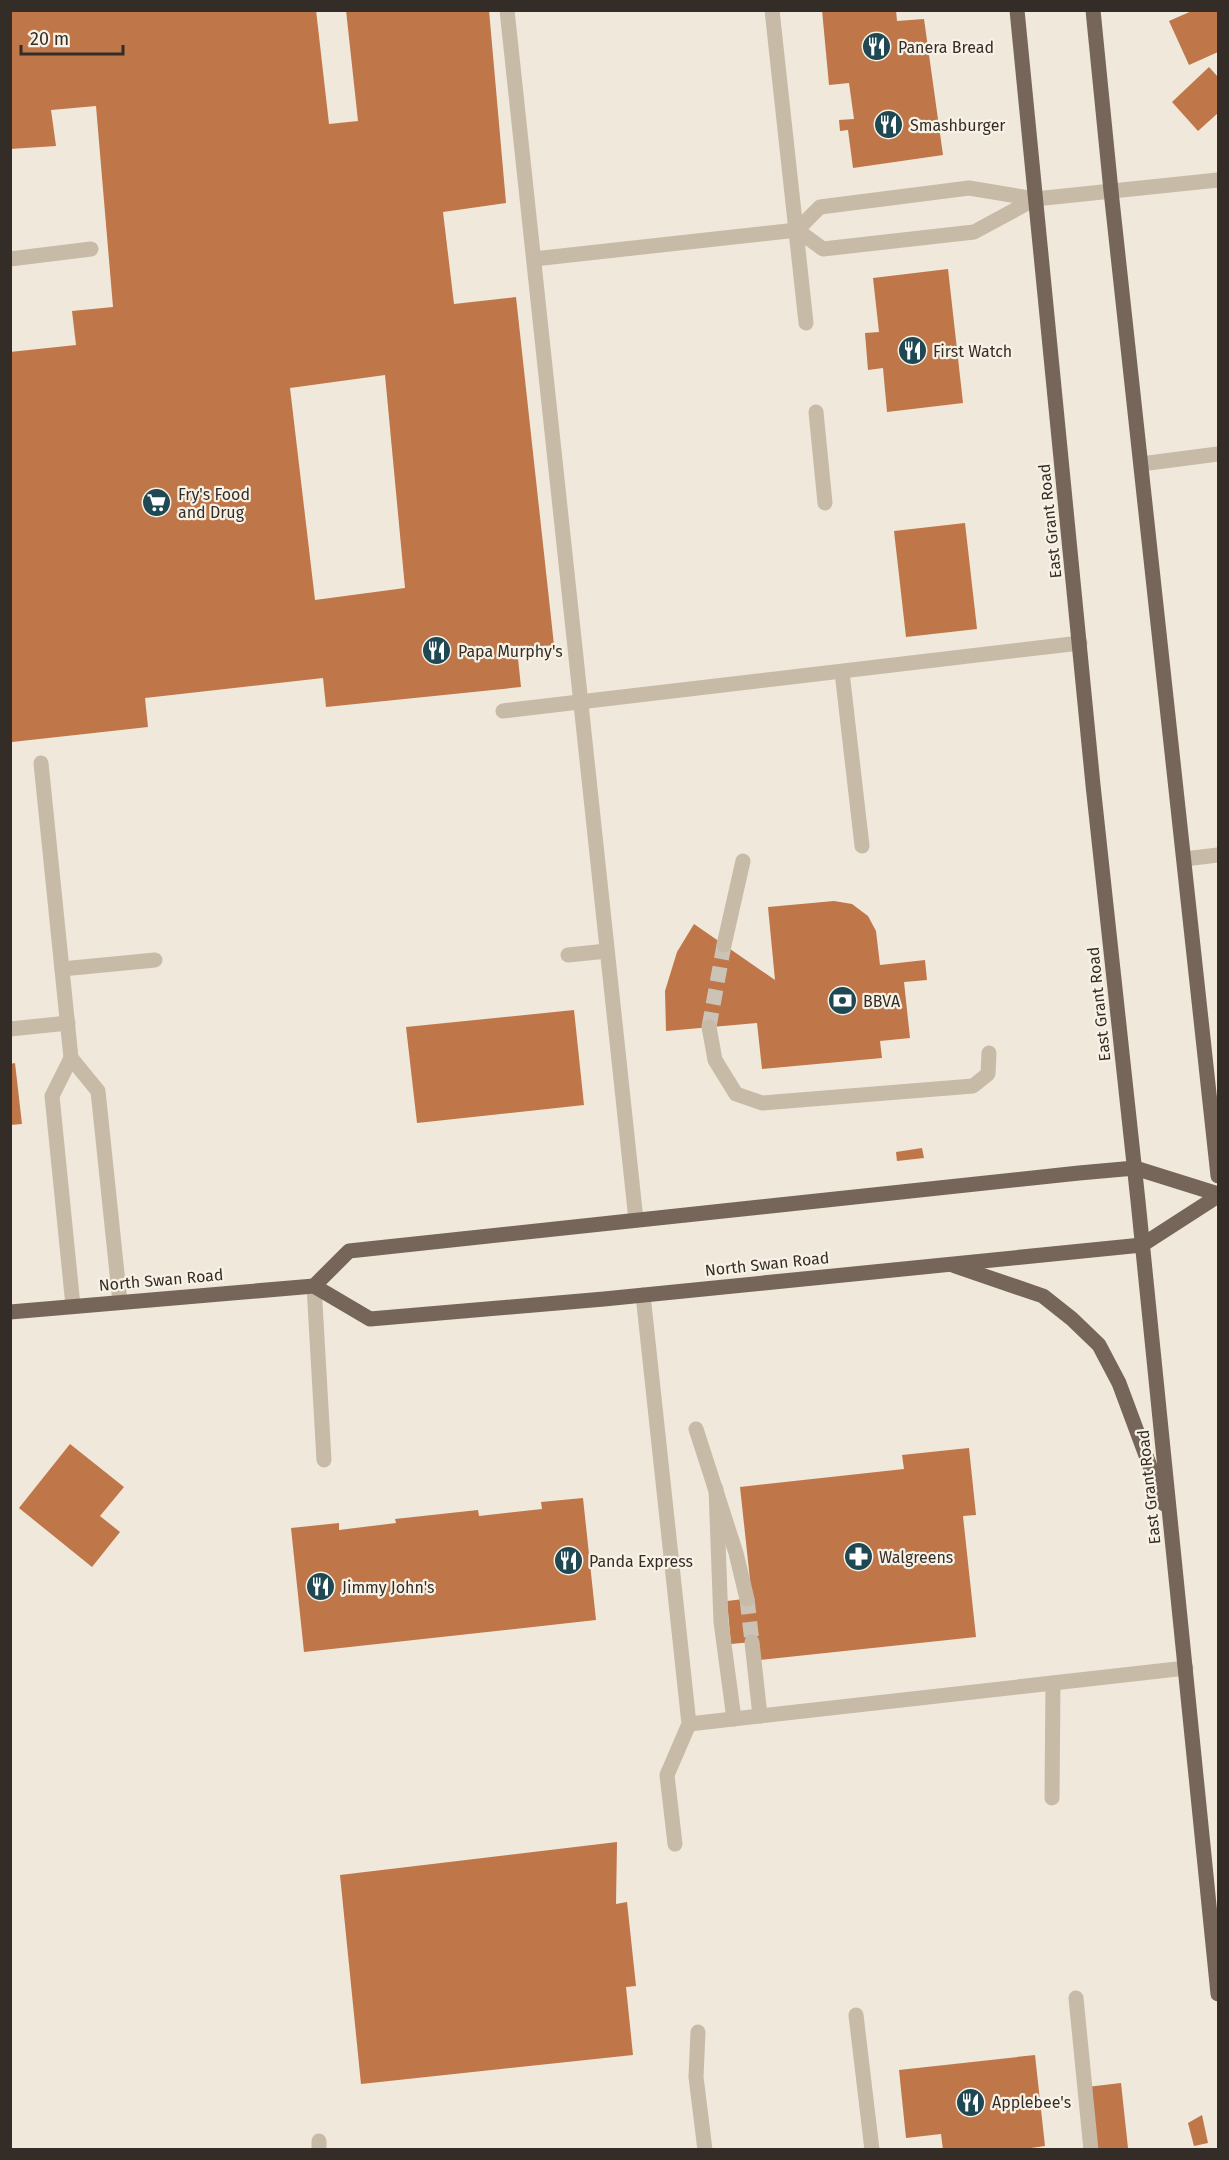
<svg xmlns="http://www.w3.org/2000/svg" width="1229" height="2160" font-family="'Fira Sans',sans-serif">
	<style>
		.building { fill: #bf7648; fill-rule: evenodd }
		.lines { fill: none; stroke-linecap: round; stroke-linejoin: round }
		.minor-tunnel { stroke: #cac3b6; stroke-width: 15; stroke-dasharray: 15 8; stroke-linecap: butt }
		.minor { stroke: #c7baa7; stroke-width: 15 }
		.major { stroke: #756659; stroke-width: 15 }
		.labels { text-anchor: middle; dominant-baseline: central; stroke-width: 4.5; stroke-linejoin: round; paint-order: stroke }
		.poi-label { font-size: 16px; fill: #342d27; stroke: #f8f2e6; text-anchor: start }
		.street-label { font-size: 16px; fill: #342d27; stroke: #f8f2e6 }
	</style>
	<rect width="100%" height="100%" fill="#f0e8da"/>
	<g class="building">
		<path d="M10,10h306l13,114 29,-3 -12,-111h143l17,193 -63,9 11,92 62,-7 38,348 -37,4 4,38 -195,20 -3,-29 -178,20 3,29 -136,15 -2,-17v-373l66,-7 -4,-34 41,-4 -17,-201 -45,4 5,36 -46,3zM385,375l20,213 -90,12 -25,-212z"/>
		<path d="M822,10h74l1,11 27,-2 19,136 -90,13 -5,-38 -8,1 -1,-11 15,-1 -5,-36 -20,2z"/>
		<path d="M1194,10h24v42l-29,13 -20,-44z"/>
		<path d="M1209,67l9,10v36l-20,18 -26,-29z"/>
		<path d="M948,269l15,134 -76,9 -4,-44 -15,2 -3,-37 14,-1 -6,-54z"/>
		<path d="M965,523l12,106 -71,8 -12,-106z"/>
		<path d="M834,901l18,3 16,12 8,15 4,34 45,-5 2,20 -23,2 6,56 -30,3 2,17 -120,11 -5,-46 -91,8 -1,-40 12,-39 17,-28 81,56 -7,-73z"/>
		<path d="M574,1010l10,95 -167,18 -11,-96z"/>
		<path d="M15,1063l7,61 -12,1v-61z"/>
		<path d="M922,1148l2,10 -27,3 -1,-9z"/>
		<path d="M70,1444l54,43 -24,29 20,16 -28,35 -73,-59z"/>
		<path d="M969,1448l7,67 -13,1 13,121 -217,23 -7,-18 -21,2 -4,-43 25,-3 -12,-111 164,-18 -2,-14z"/>
		<path d="M583,1498l13,122 -292,32 -13,-124 48,-5v7l57,-7 -1,-4 83,-9 1,6 63,-7 -1,-7z"/>
		<path d="M617,1842l-1,62 11,-2 9,84 -10,1 7,68 -272,29 -21,-209z"/>
		<path d="M1035,2055l10,91 -28,4h-74l-2,-16 -35,4 -7,-68z"/>
		<path d="M1121,2083l7,65 -33,2 -8,-63z"/>
		<path d="M1202,2115l6,28 -14,3 -6,-23z"/>
	</g>
	<g class="lines">
		<g class="minor-tunnel">
			<path d="M709,1027l15,-82"/>
			<path d="M747,1599l5,43"/>
		</g>
		<g class="minor">
			<path d="M507,10l129,1210"/>
			<path d="M772,10l34,313"/>
			<path d="M797,230l26,19 151,-17 61,-33"/>
			<path d="M10,259l81,-10"/>
			<path d="M534,259l263,-29 23,-23 149,-19 66,11 183,-19"/>
			<path d="M816,412l9,91"/>
			<path d="M1141,464l77,-10"/>
			<path d="M842,672l20,174"/>
			<path d="M503,711l577,-68"/>
			<path d="M41,763l30,295 -19,38 21,210"/>
			<path d="M1184,859l34,-4"/>
			<path d="M724,945l19,-84"/>
			<path d="M568,955l39,-4"/>
			<path d="M62,969l93,-9"/>
			<path d="M709,1027l6,33 21,34 26,9 211,-17 15,-12 1,-21"/>
			<path d="M10,1029l58,-6"/>
			<path d="M71,1058l27,33 22,211"/>
			<path d="M314,1286l10,174"/>
			<path d="M643,1295l46,429 -22,51 8,69"/>
			<path d="M696,1429l40,124 11,46"/>
			<path d="M716,1489l5,133 13,97"/>
			<path d="M752,1642l8,74"/>
			<path d="M689,1724l497,-56"/>
			<path d="M1052,1798l1,-115"/>
			<path d="M1076,1998l15,152"/>
			<path d="M856,2015l16,135"/>
			<path d="M698,2032l-2,45 9,73"/>
			<path d="M319,2150v-9"/>
		</g>
		<g class="major">
			<path d="M1017,10l76,775 45,416 80,793"/>
			<path d="M1093,10l18,181 107,985"/>
			<path d="M955,1266l88,30 29,23 27,26 20,38 45,121"/>
			<path d="M314,1286l35,-35 730,-78 56,-5 83,26"/>
			<path d="M10,1312l304,-26 56,33 234,-20 538,-54 76,-49"/>
		</g>
	</g>
	<defs>
		<symbol id="restaurant-disc" viewBox="-11 -11 22 22"><circle r="9.5" fill="#1f4853" stroke="#f8f2e6"/><path d="M-5-6h1v4h1v-4h1v4h1v-4h1v5L-1.5 .5V6h-2V.5L-5-1ZM5-6V6H3V1.5H1.5Q1.5-4 5-6Z" fill="#fff"/></symbol>
		<symbol id="supermarket-disc" viewBox="-11 -11 22 22"><circle r="9.5" fill="#1f4853" stroke="#f8f2e6"/><path d="M-6-5.5h2.5l.6 2H6L4.5 2H-2.5L-4.4-4H-6ZM-1.5 3.2a1.3 1.3 0 1 0 .1 0ZM3 3.2a1.3 1.3 0 1 0 .1 0Z" fill="#fff"/></symbol>
		<symbol id="bank-disc" viewBox="-11 -11 22 22"><circle r="9.5" fill="#1f4853" stroke="#f8f2e6"/><path d="M-6-4H6V4H-6ZM0-2.3a2.3 2.3 0 1 0 0 4.6a2.3 2.3 0 1 0 0-4.6Z" fill="#fff"/></symbol>
		<symbol id="pharmacy-disc" viewBox="-11 -11 22 22"><circle r="9.5" fill="#1f4853" stroke="#f8f2e6"/><path d="M-2-6h4v4h4v4h-4v4h-4v-4h-4v-4h4Z" fill="#fff"/></symbol>
	</defs>
	<g fill-rule="evenodd">
		<use href="#restaurant-disc" x="860" y="30" width="33" height="33"/>
		<use href="#restaurant-disc" x="872" y="108" width="33" height="33"/>
		<use href="#restaurant-disc" x="896" y="334" width="33" height="33"/>
		<use href="#supermarket-disc" x="140" y="486" width="33" height="33"/>
		<use href="#restaurant-disc" x="420" y="634" width="33" height="33"/>
		<use href="#bank-disc" x="826" y="984" width="33" height="33"/>
		<use href="#pharmacy-disc" x="842" y="1540" width="33" height="33"/>
		<use href="#restaurant-disc" x="552" y="1544" width="33" height="33"/>
		<use href="#restaurant-disc" x="304" y="1570" width="33" height="33"/>
		<use href="#restaurant-disc" x="954" y="2086" width="33" height="33"/>
	</g>
	<g class="labels">
		<g class="poi-label">
			<text x="898" y="47">Panera Bread</text>
			<text x="910" y="125">Smashburger</text>
			<text x="933" y="351">First Watch</text>
			<text x="178" y="494">Fry's Food<tspan x="178" dy="18">and Drug</tspan></text>
			<text x="458" y="651">Papa Murphy's</text>
			<text x="863" y="1001">BBVA</text>
			<text x="879" y="1557">Walgreens</text>
			<text x="589" y="1561">Panda Express</text>
			<text x="342" y="1587">Jimmy John's</text>
			<text x="992" y="2102">Applebee's</text>
		</g>
		<g class="street-label">
			<text transform="translate(1050 521) rotate(-96)">East Grant Road</text>
			<text transform="translate(1099 1004) rotate(-96)">East Grant Road</text>
			<text transform="translate(767 1264) rotate(-6)">North Swan Road</text>
			<text transform="translate(161 1280) rotate(-5)">North Swan Road</text>
			<text transform="translate(1149 1487) rotate(-96)">East Grant Road</text>
		</g>
	</g>
	<rect width="1229" height="2160" fill="none" stroke="#342d27" stroke-width="24"/>
	<path d="M21 45v9h102v-9" fill="none" stroke="#342d27" stroke-width="3"/>
	<text x="30" y="45" font-size="18" fill="#342d27" stroke="#f8f2e6" stroke-width="4.5" paint-order="stroke">20 m</text>
</svg>
